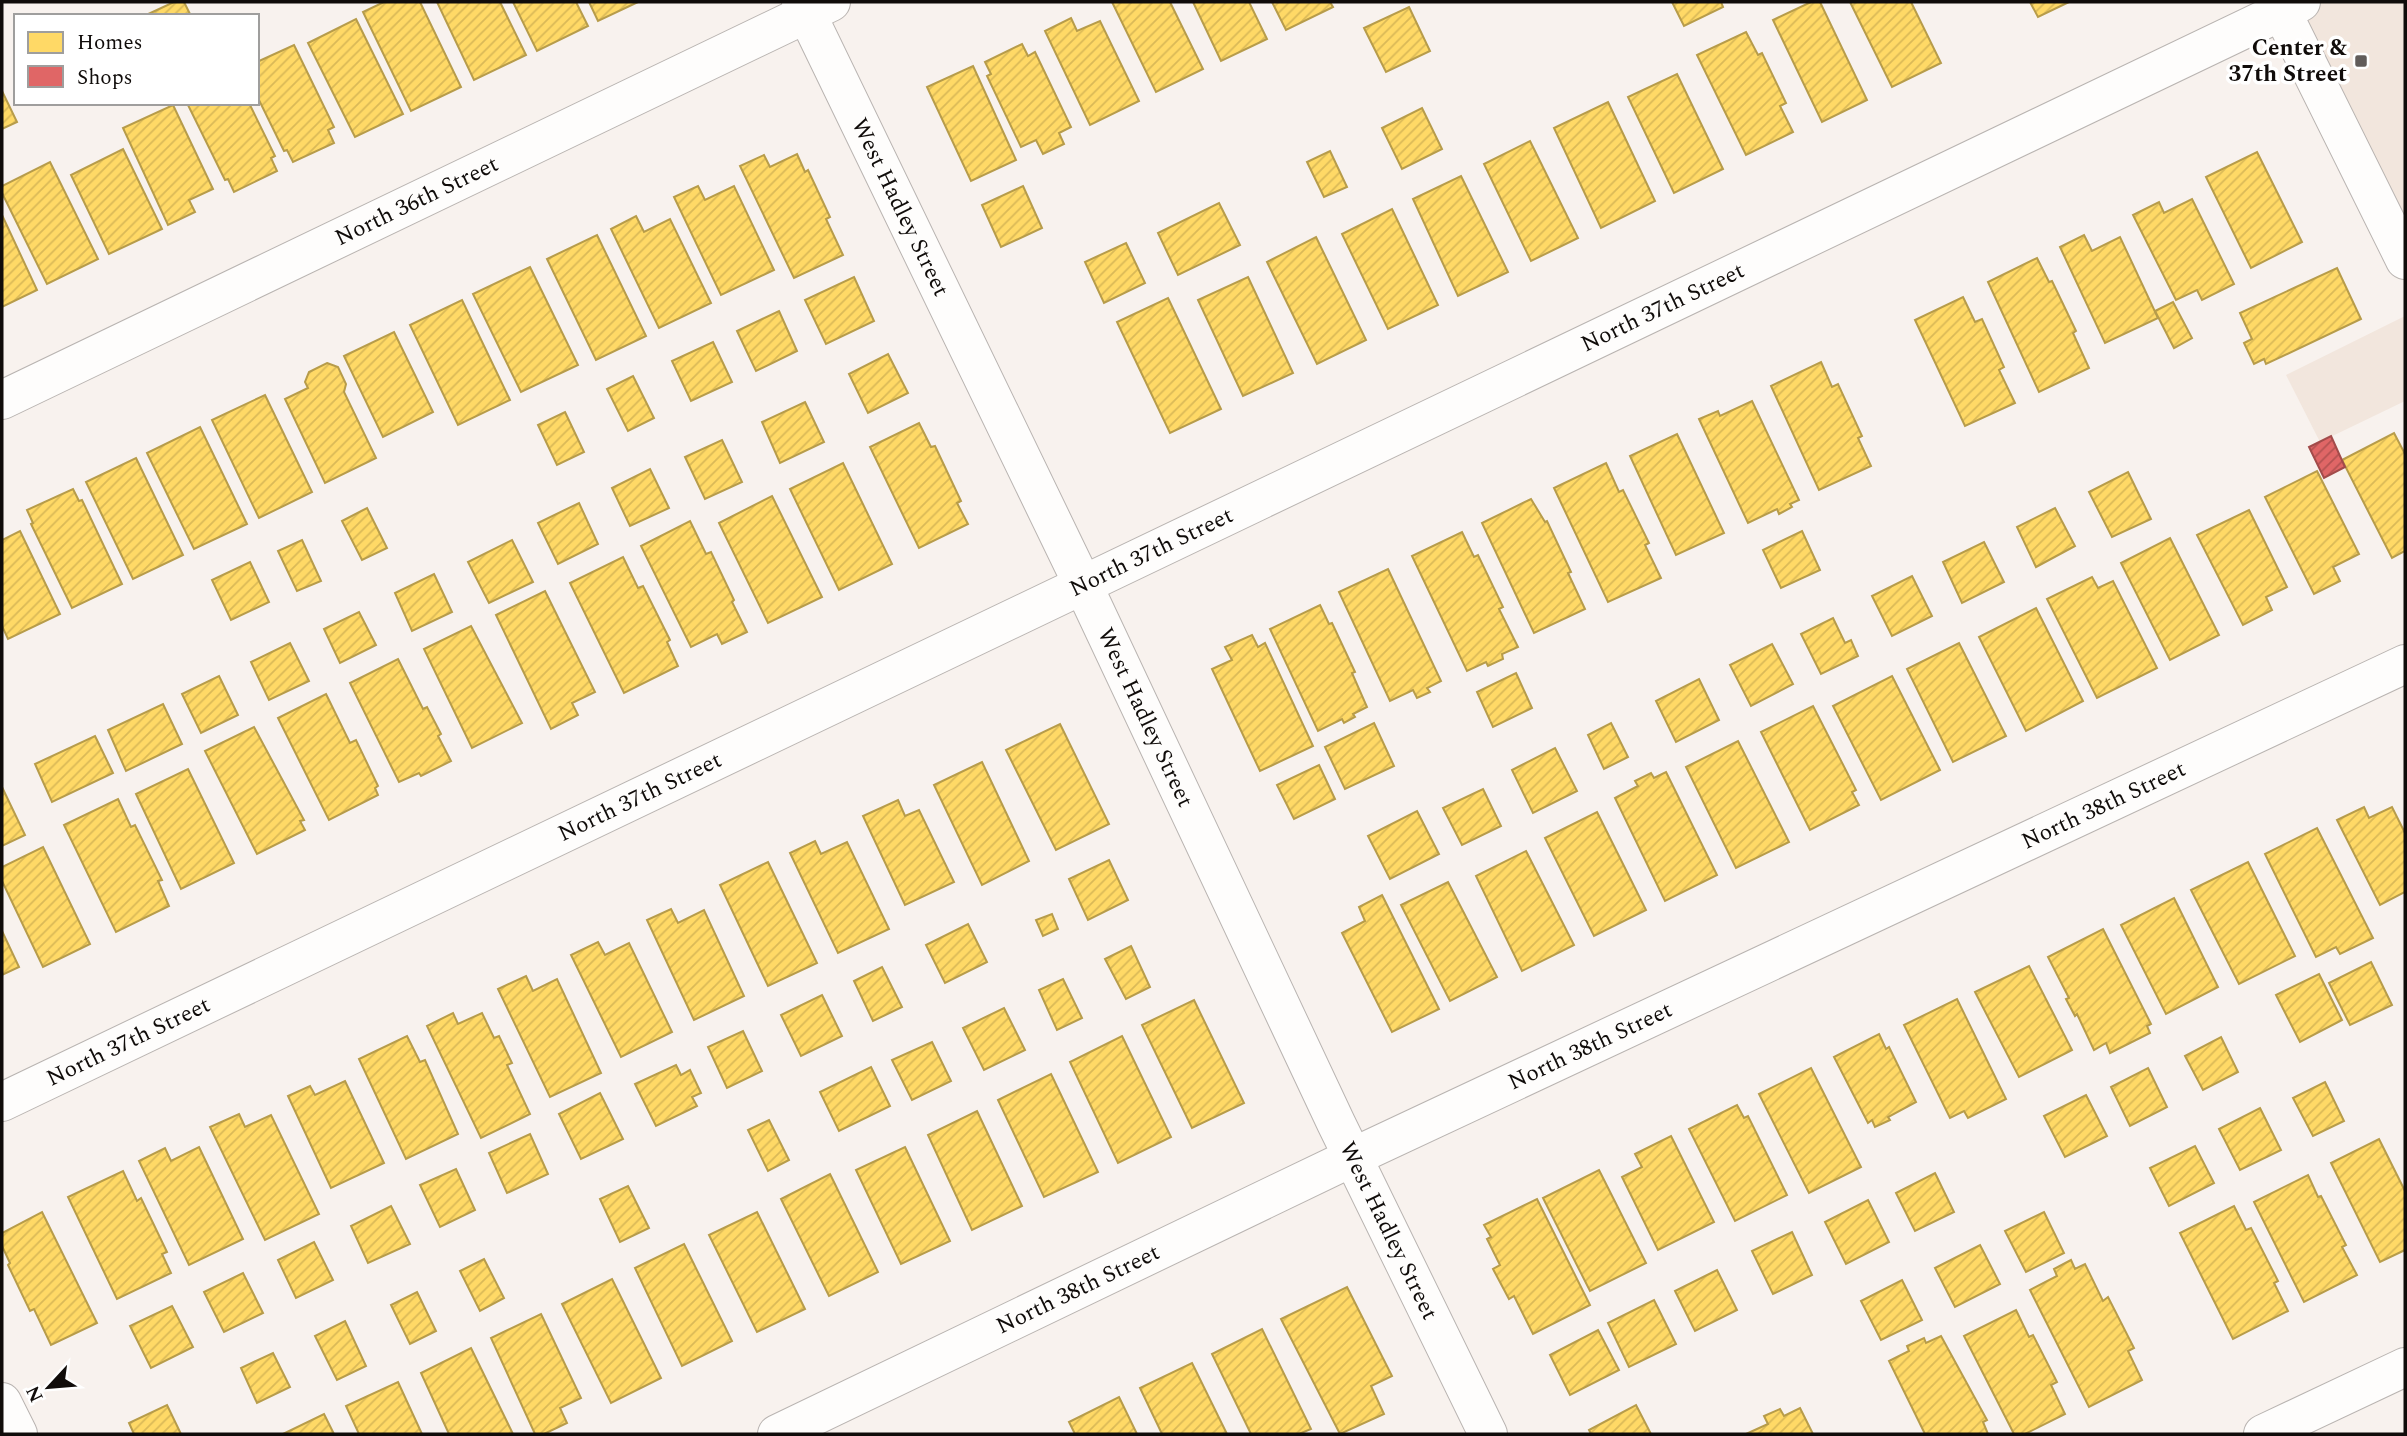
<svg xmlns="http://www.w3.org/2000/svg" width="2407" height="1436" font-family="Spectral,serif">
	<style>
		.built { fill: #f2e6dd }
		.homes { fill: url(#homes-hatch); stroke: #b79c4a; stroke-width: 2 }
		.shops { fill: url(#shops-hatch); stroke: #a24b4a; stroke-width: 2 }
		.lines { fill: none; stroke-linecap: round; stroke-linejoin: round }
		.minor-casing { stroke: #b9b4b1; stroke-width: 40 }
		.minor { stroke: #fefdfc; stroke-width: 38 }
		.poi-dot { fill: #615c5a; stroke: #fff; stroke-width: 2.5 }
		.labels { text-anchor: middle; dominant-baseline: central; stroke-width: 7; stroke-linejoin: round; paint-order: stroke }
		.poi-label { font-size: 23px; font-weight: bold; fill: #100c0a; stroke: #fff; text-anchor: end }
		.street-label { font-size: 23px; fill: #100c0a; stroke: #fff }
	</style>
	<defs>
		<pattern id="homes-hatch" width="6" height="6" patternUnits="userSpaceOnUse" patternTransform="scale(1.75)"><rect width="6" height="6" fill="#ffd966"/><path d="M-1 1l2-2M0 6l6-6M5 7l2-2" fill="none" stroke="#dab957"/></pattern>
		<pattern id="shops-hatch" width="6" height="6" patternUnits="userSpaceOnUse" patternTransform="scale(1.75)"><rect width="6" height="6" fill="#e06666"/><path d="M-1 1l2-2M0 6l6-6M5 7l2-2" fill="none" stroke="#b45252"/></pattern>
	</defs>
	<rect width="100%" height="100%" fill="#f8f2ee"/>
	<g class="built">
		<path d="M2301,2h104v258l-97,-195z"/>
		<path d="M2405,316v85l-85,41 -34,-67z"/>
	</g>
	<g class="homes">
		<path d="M174,2h10l7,14h-47z"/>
		<path d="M384,2h36l41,85 -50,24 -48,-99z"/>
		<path d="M437,2h63l26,53 -52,25z"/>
		<path d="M513,2h63l12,24 -51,25z"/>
		<path d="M589,2h49l-40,19z"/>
		<path d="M1112,2h58l33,67 -47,23z"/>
		<path d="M1193,2h56l18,37 -46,22z"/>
		<path d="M1272,2h58l3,5 -47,23z"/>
		<path d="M1672,2h49l2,5 -39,19z"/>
		<path d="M1811,2h9l47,98 -45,22 -49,-102z"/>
		<path d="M1850,2h61l30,61 -49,24z"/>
		<path d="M2030,2h39l-31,15z"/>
		<path d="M1409,7l21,44 -44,21 -22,-44z"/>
		<path d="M1071,18l6,13 23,-10 39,80 -49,24 -45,-94z"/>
		<path d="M356,19l47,95 -48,23 -47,-94z"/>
		<path d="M1746,32l12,23 4,-2 24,50 -6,3 13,26 -47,23 -49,-100z"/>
		<path d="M1022,44l6,12 7,-4 36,75 -12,6 5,11 -21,10 -7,-14 -15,7 -34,-71 4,-2 -6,-12z"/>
		<path d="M294,45l40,82 -6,3 6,13 -41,19 -6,-12 -3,1 -27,-55v-34z"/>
		<path d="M973,66l43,94 -45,21 -44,-94z"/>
		<path d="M1677,74l46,95 -49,24 -46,-96z"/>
		<path d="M2,91l15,31 -15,7z"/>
		<path d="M1608,102l47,99 -54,27 -47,-100z"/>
		<path d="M187,103h62l26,53 -4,2 6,13 -43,21 -6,-13 -3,1z"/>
		<path d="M173,105l40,84 -24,11 6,12 -27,13 -45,-97z"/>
		<path d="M1422,108l20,41 -40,20 -20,-41z"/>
		<path d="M1530,141l48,97 -47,23 -47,-97z"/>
		<path d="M123,149l39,80 -53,25 -38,-79z"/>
		<path d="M1330,151l17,36 -23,10 -17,-35z"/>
		<path d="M2257,152l45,90 -51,26 -45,-91z"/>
		<path d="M797,154l8,18 3,-2 22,47 -4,2 17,36 -49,23 -54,-112 24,-11 6,12z"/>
		<path d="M50,162l48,97 -51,25 -45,-91v-7z"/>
		<path d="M1461,176l47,96 -50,24 -45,-97z"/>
		<path d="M698,186l7,14 29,-14 40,84 -53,25 -47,-98z"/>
		<path d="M1023,186l19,42 -41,19 -19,-42z"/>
		<path d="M2192,199l42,85 -32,16 -5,-10 -21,10 -43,-85 26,-13 5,11z"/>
		<path d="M1219,203l21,42 -62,30 -20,-42z"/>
		<path d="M1392,209l46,96 -50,24 -46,-95z"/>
		<path d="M2,215l35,75 -35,17z"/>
		<path d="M636,216l8,16 26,-13 41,84 -52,25 -48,-99z"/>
		<path d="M597,235l49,101 -50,24 -49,-101z"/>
		<path d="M2084,235l8,16 28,-14 38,81 -53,25 -45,-96z"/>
		<path d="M1316,237l50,103 -49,24 -50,-102z"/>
		<path d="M1126,243l19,40 -41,20 -19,-41z"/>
		<path d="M2037,258l12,24 3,-1 24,50 -3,2 16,35 -50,24 -51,-110z"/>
		<path d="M530,267l48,98 -57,27 -48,-98z"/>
		<path d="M2337,268l24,51 -95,45 -2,-5 -10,5 -10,-21 8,-4 -12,-26z"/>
		<path d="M854,277l20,44 -48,23 -21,-44z"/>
		<path d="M1248,277l45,96 -50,23 -45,-96z"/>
		<path d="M1963,297l12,25 7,-3 22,48 -5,3 16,33 -50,23 -50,-106z"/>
		<path d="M1168,298l53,111 -51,24 -53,-111z"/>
		<path d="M462,300l48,100 -52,25 -48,-100z"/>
		<path d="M2173,302l19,36 -18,10 -19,-37z"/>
		<path d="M779,311l18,40 -41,20 -19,-40z"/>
		<path d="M394,332l39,80 -50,25 -39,-81z"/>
		<path d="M713,342l19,40 -41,19 -19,-40z"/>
		<path d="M888,354l20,39 -40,20 -19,-39z"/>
		<path d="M1821,362l11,25 6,-3 24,52 -4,2 13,28 -52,24 -48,-104z"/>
		<path d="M327,363l11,4 8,17 -2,8 32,66 -51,25 -40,-84 23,-11 -3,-6 4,-10z"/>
		<path d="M633,376l21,42 -26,13 -21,-42z"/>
		<path d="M265,395l47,97 -53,26 -47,-98z"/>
		<path d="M1752,401l47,99 -9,4 2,3 -13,7 -2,-5 -29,14 -49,-104 19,-8 2,5z"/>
		<path d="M805,402l19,40 -44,21 -18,-41z"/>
		<path d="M565,412l19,40 -27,13 -19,-40z"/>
		<path d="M919,423l12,24 4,-1 26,55 -4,2 11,21 -49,24 -49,-101z"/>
		<path d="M200,427l47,97 -53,25 -47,-96z"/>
		<path d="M2394,433l11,21v97l-13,7 -50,-98z"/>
		<path d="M1677,434l47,99 -48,22 -46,-99z"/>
		<path d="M722,440l20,42 -37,17 -20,-42z"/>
		<path d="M136,458l47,97 -50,24 -47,-97z"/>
		<path d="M843,463l49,101 -53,26 -49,-101z"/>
		<path d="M1606,463l13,29 4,-2 26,53 -4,2 16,33 -53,24 -54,-114z"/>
		<path d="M650,469l19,39 -39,18 -18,-38z"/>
		<path d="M2317,471l42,83 -26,13 7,14 -26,13 -49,-97z"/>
		<path d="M2128,472l23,47 -39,18 -23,-45z"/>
		<path d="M73,489l6,12 3,-1 40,84 -50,24 -41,-84 2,-1 -6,-13z"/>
		<path d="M772,496l50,101 -54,26 -49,-100z"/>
		<path d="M1531,499l14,23 2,-1 24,51 -3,1 17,36 -51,24 -52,-110z"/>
		<path d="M579,503l19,41 -40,20 -20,-41z"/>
		<path d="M367,508l20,40 -25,12 -20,-39z"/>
		<path d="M2055,508l20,38 -39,21 -19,-40z"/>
		<path d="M2249,510l38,77 -21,10 6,13 -29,15 -46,-90z"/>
		<path d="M690,521l16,33 5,-2 23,48 -2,2 15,30 -25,12 -5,-10 -26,13 -50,-101z"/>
		<path d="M20,531l40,83 -52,25 -6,-13v-86z"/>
		<path d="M1802,531l18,39 -39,18 -18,-38z"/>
		<path d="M1462,532l12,25 4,-2 25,52 -4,2 19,38 -16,7 1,5 -15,7 -2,-4 -19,9 -55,-115z"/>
		<path d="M2170,538l49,97 -49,25 -49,-97z"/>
		<path d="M302,540l19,41 -24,10 -19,-40z"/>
		<path d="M512,540l21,42 -44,21 -21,-41z"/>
		<path d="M1984,542l20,40 -42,21 -19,-41z"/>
		<path d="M623,557l15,31 5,-2 27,54 -3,2 11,24 -54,27 -54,-110z"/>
		<path d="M250,562l19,40 -38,18 -19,-40z"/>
		<path d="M1388,569l53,112 -14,7 3,4 -13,6 -4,-8 -23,11 -51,-109z"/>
		<path d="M434,574l18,38 -40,19 -17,-38z"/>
		<path d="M1912,576l20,40 -40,20 -20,-40z"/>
		<path d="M2092,577l6,11 15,-7 44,87 -60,30 -50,-99z"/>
		<path d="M545,591l50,101 -23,11 6,12 -27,14 -55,-114z"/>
		<path d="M1320,605l9,19 3,-1 23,49 -3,1 15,34 -14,7 2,3 -11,6 -2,-4 -24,12 -48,-102z"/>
		<path d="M2036,608l47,93 -57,30 -47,-94z"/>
		<path d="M359,612l17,33 -36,18 -16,-34z"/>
		<path d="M1833,618l12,25 6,-3 7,16 -37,18 -20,-40z"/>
		<path d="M471,626l51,97 -50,25 -48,-99z"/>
		<path d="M1252,635l6,12 7,-4 48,103 -53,25 -48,-102 20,-9 -7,-13z"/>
		<path d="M290,643l19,38 -40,19 -18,-38z"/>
		<path d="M1959,643l47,93 -53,26 -46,-93z"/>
		<path d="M1772,644l21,40 -42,22 -21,-41z"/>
		<path d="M398,659l25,50 4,-2 14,27 -3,2 13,25 -30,15 -2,-3 -20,9 -49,-99z"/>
		<path d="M1516,673l16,35 -39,19 -16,-35z"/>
		<path d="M219,676l19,39 -37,18 -19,-39z"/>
		<path d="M1892,676l48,94 -59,30 -48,-94z"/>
		<path d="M1699,679l20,41 -43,22 -20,-41z"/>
		<path d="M326,694l24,49 6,-3 22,46 -3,2 3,7 -49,25 -51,-102z"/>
		<path d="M163,704l19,40 -56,27 -18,-41z"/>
		<path d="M1813,706l43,84 -4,2 7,13 -49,25 -49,-98z"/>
		<path d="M1374,723l20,43 -49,23 -20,-42z"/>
		<path d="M1611,723l17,34 -24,12 -16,-34z"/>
		<path d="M1060,724l49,100 -53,26 -50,-100z"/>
		<path d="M254,727l50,93 -4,1 5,9 -48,24 -52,-103z"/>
		<path d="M95,736l18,37 -61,29 -17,-38z"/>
		<path d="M1738,741l51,101 -53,26 -50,-101z"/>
		<path d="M1555,748l22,43 -44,22 -21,-43z"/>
		<path d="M982,762l47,99 -47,24 -48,-100z"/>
		<path d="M1319,765l16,34 -41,20 -17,-34z"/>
		<path d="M188,769l46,94 -53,26 -45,-95z"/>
		<path d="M1666,772l51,103 -52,26 -50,-103 23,-12 -3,-5 16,-8 3,5z"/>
		<path d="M2,787l23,48 -23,11z"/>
		<path d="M1483,789l18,37 -39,19 -19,-37z"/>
		<path d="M118,799l13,28 4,-2 27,55 -4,1 11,25 -53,26 -52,-107z"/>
		<path d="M898,800l7,16 14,-6 35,72 -49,23 -42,-89z"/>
		<path d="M2364,807l5,11 23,-11 13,26v59l-25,13 -43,-85z"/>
		<path d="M1417,811l22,43 -49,25 -22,-43z"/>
		<path d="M1597,812l49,98 -52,26 -49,-98z"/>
		<path d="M2317,828l56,110 -33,16 -4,-7 -20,10 -51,-103z"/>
		<path d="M815,841l6,13 26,-12 42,87 -51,24 -48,-100z"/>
		<path d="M43,847l47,97 -47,23 -41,-86v-14z"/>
		<path d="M1526,851l48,94 -52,26 -46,-95z"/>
		<path d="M1109,860l19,40 -40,20 -19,-41z"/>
		<path d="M768,862l49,101 -49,23 -48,-101z"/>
		<path d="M2248,862l47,94 -56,28 -48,-94z"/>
		<path d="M1448,882l49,95 -47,24 -49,-96z"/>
		<path d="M1382,895l57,114 -47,23 -50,-99 23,-12 -6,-14z"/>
		<path d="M2174,898l44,89 -52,27 -45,-89z"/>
		<path d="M671,909l7,14 26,-13 40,86 -50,24 -47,-100z"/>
		<path d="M1052,914l6,15 -15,7 -7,-16z"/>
		<path d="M968,924l19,38 -42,21 -19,-38z"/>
		<path d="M2103,929l48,95 -4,2 3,7 -40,20 -4,-10 -12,7 -17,-36 -2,2 -9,-17 3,-1 -21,-41z"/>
		<path d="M2,931l17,36 -17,8z"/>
		<path d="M598,942l7,13 24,-12 43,89 -51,25 -50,-102z"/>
		<path d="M1131,946l19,41 -24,12 -21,-40z"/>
		<path d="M2371,962l21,43 -42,20 -21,-42z"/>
		<path d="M2029,966l43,84 -53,27 -44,-85z"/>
		<path d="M882,967l20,40 -29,14 -19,-40z"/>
		<path d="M2319,974l23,46 -42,22 -24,-47z"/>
		<path d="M526,976l7,15 24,-12 44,94 -51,24 -52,-108z"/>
		<path d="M1063,979l19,39 -25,12 -18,-40z"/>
		<path d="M822,995l20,41 -41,20 -20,-41z"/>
		<path d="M1957,999l49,100 -38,19 -4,-7 -14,7 -46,-93z"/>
		<path d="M1194,1000l50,103 -52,25 -50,-103z"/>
		<path d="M1004,1008l21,42 -41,20 -21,-42z"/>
		<path d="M453,1013l5,11 24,-11 12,25 5,-2 13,27 -5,2 23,49 -49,24 -54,-112z"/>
		<path d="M743,1031l19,40 -35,17 -19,-41z"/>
		<path d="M1879,1034l7,15 3,-2 27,55 -28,15 2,3 -15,7 -3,-7 -4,3 -34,-66z"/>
		<path d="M407,1036l13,26 5,-2 33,74 -52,25 -47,-100z"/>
		<path d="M1122,1036l49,101 -53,26 -48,-101z"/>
		<path d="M2221,1037l17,35 -35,18 -18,-34z"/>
		<path d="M932,1042l19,39 -39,19 -20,-40z"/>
		<path d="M676,1065l5,10 9,-5 11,23 -9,4 5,9 -41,20 -21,-42z"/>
		<path d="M871,1067l19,39 -51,25 -19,-39z"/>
		<path d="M1811,1068l50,99 -52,26 -50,-99z"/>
		<path d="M2148,1068l19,39 -37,19 -19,-39z"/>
		<path d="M1051,1074l47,98 -54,25 -46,-97z"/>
		<path d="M345,1081l39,82 -53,25 -43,-92 22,-10 5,9z"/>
		<path d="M2325,1082l19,39 -31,15 -20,-38z"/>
		<path d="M600,1093l23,46 -42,20 -22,-45z"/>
		<path d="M2086,1095l21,41 -42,21 -21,-41z"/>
		<path d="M1737,1105l7,13 4,-2 39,79 -52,26 -46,-92z"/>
		<path d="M2260,1108l21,42 -41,20 -21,-41z"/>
		<path d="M977,1111l45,95 -50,24 -44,-95z"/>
		<path d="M239,1114l6,13 26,-12 48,99 -54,26 -55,-113z"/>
		<path d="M769,1120l20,40 -21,11 -20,-41z"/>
		<path d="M530,1134l18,40 -41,19 -18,-40z"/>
		<path d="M1671,1136l43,86 -56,28 -36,-73 20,-10 -7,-13z"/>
		<path d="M2379,1139l26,52v59l-25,12 -49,-99z"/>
		<path d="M2195,1146l19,37 -45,23 -19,-38z"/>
		<path d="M199,1147l44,92 -54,26 -50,-104 26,-13 6,13z"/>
		<path d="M905,1147l45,94 -49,23 -45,-94z"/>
		<path d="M456,1169l19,41 -35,17 -20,-42z"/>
		<path d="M1599,1170l47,93 -56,28 -47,-93z"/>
		<path d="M123,1171l14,30 4,-3 26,54 -5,2 9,19 -54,26 -49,-102z"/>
		<path d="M1935,1173l19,39 -39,19 -19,-38z"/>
		<path d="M830,1174l48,98 -49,24 -48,-97z"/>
		<path d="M2308,1175l10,22 3,-1 25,49 -4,2 15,28 -53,27 -50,-100z"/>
		<path d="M628,1186l21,42 -29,14 -20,-43z"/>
		<path d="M1537,1199l53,106 -57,29 -19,-38 -5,3 -16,-30 7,-4 -13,-26 4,-2 -7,-12z"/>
		<path d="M1868,1200l21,42 -43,22 -21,-42z"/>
		<path d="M391,1206l19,38 -42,19 -17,-37z"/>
		<path d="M2234,1206l12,24 5,-2 27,53 -4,2 14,28 -55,28 -53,-106z"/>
		<path d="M42,1212l55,111 -46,22 -17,-36 -4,2 -22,-46 2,-2 -8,-17v-13z"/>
		<path d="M757,1212l48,97 -48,23 -48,-97z"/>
		<path d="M2044,1212l20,41 -38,19 -21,-41z"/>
		<path d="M1792,1232l20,43 -39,19 -21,-43z"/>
		<path d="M314,1242l19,38 -37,18 -18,-38z"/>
		<path d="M684,1244l48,97 -50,25 -47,-98z"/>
		<path d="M1980,1245l20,39 -45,23 -20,-39z"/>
		<path d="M484,1259l20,39 -24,13 -20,-40z"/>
		<path d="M2071,1260l4,9 10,-5 18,37 5,-4 26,51 -6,3 14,29 -53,27 -59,-117 27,-14 -3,-7z"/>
		<path d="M1717,1270l20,40 -42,21 -20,-40z"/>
		<path d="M243,1273l20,40 -39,19 -20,-40z"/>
		<path d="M612,1279l49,99 -50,25 -49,-99z"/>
		<path d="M1902,1280l20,40 -41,20 -20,-39z"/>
		<path d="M1347,1287l45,89 -21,10 13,28 -44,20 -59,-115z"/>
		<path d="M417,1292l19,39 -26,13 -19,-39z"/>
		<path d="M1654,1300l22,44 -47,23 -21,-44z"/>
		<path d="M172,1306l21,41 -42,21 -21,-42z"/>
		<path d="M2016,1310l13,27 4,-2 24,47 -6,3 14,29 -40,20h-11l-50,-98z"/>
		<path d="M541,1314l40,84 -21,10 7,15 -23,11h-9l-44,-96z"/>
		<path d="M345,1321l21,45 -29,14 -22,-44z"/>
		<path d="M1262,1329l49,100 -12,5h-48l-39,-80z"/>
		<path d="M1598,1330l21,40 -49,25 -20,-40z"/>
		<path d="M1941,1336l46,84 -4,2 5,12h-63l-36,-73 20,-10 -2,-5 17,-8 2,5z"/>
		<path d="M471,1348l42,86h-64l-28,-61z"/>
		<path d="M273,1353l17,34 -33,16 -16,-35z"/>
		<path d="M1192,1363l35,71h-65l-22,-46z"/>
		<path d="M398,1382l24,52h-63l-13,-28z"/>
		<path d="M1119,1397l18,37h-62l-6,-12z"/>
		<path d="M167,1405l14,29h-47l-5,-11z"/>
		<path d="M1636,1405l15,29h-60l-2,-4z"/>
		<path d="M1800,1408l13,26h-67l22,-10 -4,-8 16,-7 4,7z"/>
		<path d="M324,1414l10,20h-51z"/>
	</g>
	<path class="shops" d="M2331,436l14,31 -21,11 -15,-31z"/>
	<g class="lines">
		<defs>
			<g id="minor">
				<path id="s1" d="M801,2l282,583 253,538 152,311"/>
				<path d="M2277,2l128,258"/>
				<path id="s2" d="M2,400l829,-398"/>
				<path id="s3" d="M2,1102l2299,-1100"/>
				<path d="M2,1402l16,32"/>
				<path id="s4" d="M777,1434l576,-277 1052,-493"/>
				<path d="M2263,1434l142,-67"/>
			</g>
		</defs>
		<use href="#minor" class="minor-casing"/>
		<use href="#minor" class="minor"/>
	</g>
	<rect class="poi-dot" x="2354" y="54" width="14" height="14" rx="3.5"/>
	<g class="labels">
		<g class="poi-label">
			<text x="2347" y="48">Center &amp;<tspan x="2347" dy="26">37th Street</tspan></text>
		</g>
		<g class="street-label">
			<text stroke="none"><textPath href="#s2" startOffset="460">North 36th Street</textPath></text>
			<text stroke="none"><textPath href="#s1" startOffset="228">West Hadley Street</textPath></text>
			<text stroke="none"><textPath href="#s3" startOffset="1841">North 37th Street</textPath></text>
			<text stroke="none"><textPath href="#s3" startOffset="1274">North 37th Street</textPath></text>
			<text stroke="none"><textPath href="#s1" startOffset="794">West Hadley Street</textPath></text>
			<text stroke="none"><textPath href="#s3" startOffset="707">North 37th Street</textPath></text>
			<text stroke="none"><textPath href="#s4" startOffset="1468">North 38th Street</textPath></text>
			<text stroke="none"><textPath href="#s3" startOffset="140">North 37th Street</textPath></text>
			<text stroke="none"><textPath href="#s4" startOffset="901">North 38th Street</textPath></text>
			<text stroke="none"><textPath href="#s1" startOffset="1362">West Hadley Street</textPath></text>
			<text stroke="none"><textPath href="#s4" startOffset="334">North 38th Street</textPath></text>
		</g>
	</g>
	<rect width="2407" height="1436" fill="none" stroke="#100c0a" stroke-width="7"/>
	<rect x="14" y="14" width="245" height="91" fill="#ffffff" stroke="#9f9e9d" stroke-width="2"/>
	<rect x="28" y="32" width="35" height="21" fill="#ffd966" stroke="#9f9e9d" stroke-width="2"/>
	<text x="77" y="49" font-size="21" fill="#100c0a">Homes</text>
	<rect x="28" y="66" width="35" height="21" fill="#e06666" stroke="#9f9e9d" stroke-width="2"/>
	<text x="77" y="84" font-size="21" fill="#100c0a">Shops</text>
	<g transform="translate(49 1387) rotate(244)" stroke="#ffffff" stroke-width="5" paint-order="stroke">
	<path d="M0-5L12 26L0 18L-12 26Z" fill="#100c0a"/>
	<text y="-10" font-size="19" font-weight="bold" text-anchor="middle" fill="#100c0a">N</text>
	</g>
</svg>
